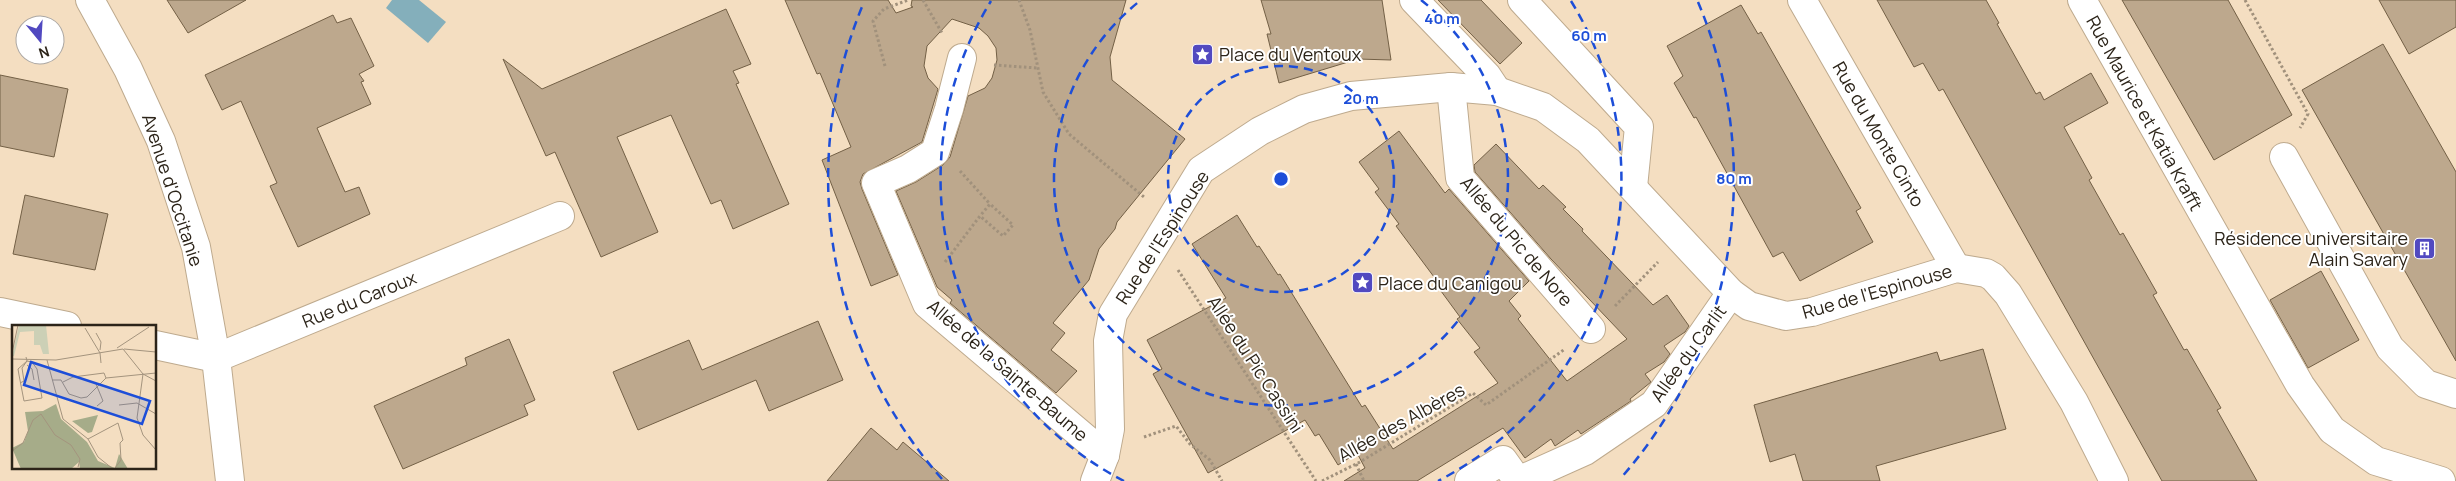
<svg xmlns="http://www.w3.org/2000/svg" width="2456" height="481" font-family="Manrope,sans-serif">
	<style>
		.water { fill: #84afbb }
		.building { fill: #bda88d; stroke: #736046 }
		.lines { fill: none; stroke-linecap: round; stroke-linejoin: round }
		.minor-casing { stroke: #beaa8e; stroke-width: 30 }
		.path { stroke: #a1917c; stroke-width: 3; stroke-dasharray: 2.5 2.5; stroke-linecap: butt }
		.minor { stroke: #fff; stroke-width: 28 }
		.ring { fill: none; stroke: #1d4ed8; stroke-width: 2.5; stroke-dasharray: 9 6 }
		.labels { text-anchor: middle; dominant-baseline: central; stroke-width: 4; stroke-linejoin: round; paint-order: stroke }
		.poi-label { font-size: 18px; fill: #2c2419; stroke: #fff; text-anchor: start }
		.street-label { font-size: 18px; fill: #2c2419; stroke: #fff }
		.inset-road { fill: none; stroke: #a4947e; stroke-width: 1 }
		.view { fill: #1d4ed8; fill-opacity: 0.15; stroke: #1d4ed8; stroke-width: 2.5 }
		.inset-edge { fill: none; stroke: #2c2419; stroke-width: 2.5 }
		.centre { fill: #1d4ed8; stroke: #fff; stroke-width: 2.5 }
		.ring-label { font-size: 15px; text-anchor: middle; font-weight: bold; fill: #1d4ed8; stroke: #fff; stroke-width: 4; stroke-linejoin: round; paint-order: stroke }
	</style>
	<rect width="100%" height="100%" fill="#f4dec1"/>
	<path class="water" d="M392,0h27l27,22 -18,21 -42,-35z"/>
	<g class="building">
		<path d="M167,0h79l-58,33z"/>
		<path d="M785,0h103l8,13 17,-6 -2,-1 1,-6h214l-16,57 2,23 73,59 -68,83 -2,7 -16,20 -10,31 -36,43 12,10 -14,17 26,21 -21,22 -106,-90 2,-3 -15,-13 -41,-96 20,-9 27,-17 7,-8 18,-61 17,-8 7,-10 5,-18 -1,-12 -8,-12 -9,-8 -27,-9 -25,27 -3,20 4,12 10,11 -16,53 -59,32 -3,8 2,7 36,86 -27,11 -49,-126 29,-13 -31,-74 -3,1z"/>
		<path d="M1261,0h121l9,60 -33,-1 -79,24 -12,-49h4z"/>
		<path d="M1438,0h43l41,43 -22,21z"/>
		<path d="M1877,0h109l13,23 -2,1 39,70 4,-2 4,8 47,-27 17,30 -44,24 28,51 -3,2 31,55 3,-2 34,60 -4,2 31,55 3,-1 34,59 -4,2 40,71h-95l-219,-392 -4,2 -16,-28 -9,4z"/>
		<path d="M2122,0h106l64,115 -78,45z"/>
		<path d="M2379,0h77v27l-47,27z"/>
		<path d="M1741,5l17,29 3,-2 100,176 -5,3 17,31 -73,39 -17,-29 -10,5 -77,-140 -2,1 -20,-35 9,-7 -16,-30z"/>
		<path d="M726,9l25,55 -18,7 6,12 -3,1 53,120 -56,25 -12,-29 -10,4 -40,-89 -54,22 41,95 -57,25 -46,-105 -9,4 -43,-97 39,30z"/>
		<path d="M333,15l4,8 14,-5 23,48 -15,8 5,7 -3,1 10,22 -54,24 28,64 14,-5 11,27 -72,33 -28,-61 7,-3 -36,-82 -19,9 -17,-35z"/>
		<path d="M2383,44l73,128v189l-154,-271z"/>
		<path d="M0,75l68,14 -14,68 -54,-11z"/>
		<path d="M1399,131l46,62 4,-4 80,92 -20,20 12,15 -3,3 49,62 60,-42 -76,-80 -76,-87 -1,-7 22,-21 43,45 4,-4 23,22 -3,2 20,20 -1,2 71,74 14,-10 22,31 -4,6 -21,14 6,8 -6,8 -19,12 6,8 -21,17 1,2 -50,33 -3,-4 -23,16 -4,-7 -26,19 -22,-30 -86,53h-73l21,-13 -8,-15 -19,12 -19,-31 -4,2 -10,-16 -97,53 -55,-99 9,-5 -15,-29 79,-42 -34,-54 45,-29 20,32 2,-1 19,29 2,-1 82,133 3,-2 28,44 105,-66 -24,-31 6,-4 -23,-29 3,-2 -22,-30 2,-2 -44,-59 3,-2 -24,-32 4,-3 -20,-27z"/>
		<path d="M25,195l83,19 -13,56 -82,-16z"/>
		<path d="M2321,271l38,69 -51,28 -38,-68z"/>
		<path d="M818,321l25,59 -74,31 -13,-31 -118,50 -25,-58 76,-32 13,30z"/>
		<path d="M509,339l26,61 -11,5 4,10 -125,54 -29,-63 93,-41 -2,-7z"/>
		<path d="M1983,349l23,80 -130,37 4,15h-77l-8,-27 -25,8 -16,-57 183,-53 3,9z"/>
		<path d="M871,428l26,22 6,-8 46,39h-122z"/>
	</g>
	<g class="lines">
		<defs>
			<g id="minor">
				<path d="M90,0l38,69 33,72 35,106 20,111 14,123"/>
				<path d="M1414,0l73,76 10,15"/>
				<path d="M1522,0l117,127 -6,60"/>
				<path d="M1802,0l154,268"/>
				<path d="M2082,0l218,385 32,45 44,31 65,20"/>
				<path d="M962,58l-13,51 -14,43 -27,17 -32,14 51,121 178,151"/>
				<path d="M1451,87l9,91 131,151"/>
				<path d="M2284,157l106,191 36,36 30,10"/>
				<path d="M0,312l67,14"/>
				<path d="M155,345l61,13 344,-142"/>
				<path d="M1095,481l10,-26 5,-26 -2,-88 5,-27 88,-144 59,-39 44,-22 47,-13 100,-9 46,4 46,16 45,33 143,153 18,13 37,10 26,-4 144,-44 30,5 7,4 15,17 66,108 40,79"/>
				<path d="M1469,481l34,-21 15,21 67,-30 69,-47 77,-111"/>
			</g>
		</defs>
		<use href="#minor" class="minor-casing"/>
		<g class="path">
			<path d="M923,0l19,33"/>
			<path d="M1019,0l11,30 13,62 26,42 75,63"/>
			<path d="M2245,0l63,114 -8,14"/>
			<path d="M994,65l43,3"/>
			<path d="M885,66l-12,-45 11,-12 24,-9"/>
			<path d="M960,171l30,33"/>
			<path d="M945,262l35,-46 23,20 10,-11 -23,-21 -10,12"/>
			<path d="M1178,270l138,211"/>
			<path d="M1615,306l43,-44"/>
			<path d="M1144,437l32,-11 14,18 20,16 12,21"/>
			<path d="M1356,464l8,17"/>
			<path d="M1322,481l38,-19 113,-69 13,12 79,-56"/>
		</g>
		<use href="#minor" class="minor"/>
	</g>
	<g class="ring">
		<circle cx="1281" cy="179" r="113"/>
		<path d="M1421 0A227 227 0 1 1 1141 0"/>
		<path d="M1124 481A340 340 0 0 1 991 1M1571 1A340 340 0 0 1 1438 481"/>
		<path d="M942 479A453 453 0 0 1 864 2M1698 2A453 453 0 0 1 1620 479"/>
	</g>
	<defs>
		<symbol id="sight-square" viewBox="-11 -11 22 22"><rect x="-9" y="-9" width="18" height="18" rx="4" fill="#5149c0" stroke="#fff"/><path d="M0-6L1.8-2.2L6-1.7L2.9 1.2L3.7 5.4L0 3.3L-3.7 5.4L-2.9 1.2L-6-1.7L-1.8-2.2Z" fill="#fff"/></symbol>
		<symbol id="building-square" viewBox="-11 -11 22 22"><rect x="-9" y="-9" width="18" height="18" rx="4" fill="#5149c0" stroke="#fff"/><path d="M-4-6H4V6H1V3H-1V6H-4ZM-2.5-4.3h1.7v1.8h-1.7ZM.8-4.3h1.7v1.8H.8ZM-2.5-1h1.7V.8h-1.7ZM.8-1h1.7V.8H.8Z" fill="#fff"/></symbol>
	</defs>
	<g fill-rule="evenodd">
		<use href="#sight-square" x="1190" y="42" width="25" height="25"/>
		<use href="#building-square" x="2412" y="236" width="25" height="25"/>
		<use href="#sight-square" x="1350" y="270" width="25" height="25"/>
	</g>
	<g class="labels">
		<g class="poi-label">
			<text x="1219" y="54">Place du Ventoux</text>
			<text x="2408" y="238" text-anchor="end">Résidence universitaire<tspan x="2408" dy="21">Alain Savary</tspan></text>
			<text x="1378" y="283">Place du Canigou</text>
		</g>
		<g class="street-label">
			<text transform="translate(2145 113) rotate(61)">Rue Maurice et Katia Krafft</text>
			<text transform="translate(1879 134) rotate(60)">Rue du Monte Cinto</text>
			<text transform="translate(173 190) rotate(72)">Avenue d'Occitanie</text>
			<text transform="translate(1162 237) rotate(-57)">Rue de l'Espinouse</text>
			<text transform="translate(1517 241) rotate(50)">Allée du Pic de Nore</text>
			<text transform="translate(1877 291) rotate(-16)">Rue de l'Espinouse</text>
			<text transform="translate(359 299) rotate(-22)">Rue du Caroux</text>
			<text transform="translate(1688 353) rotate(-54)">Allée du Carlit</text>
			<text transform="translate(1256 364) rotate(57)">Allée du Pic Cassini</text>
			<text transform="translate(1008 370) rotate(41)">Allée de la Sainte-Baume</text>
			<text transform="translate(1401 422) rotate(-29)">Allée des Albères</text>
		</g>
	</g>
	<g transform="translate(12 325)">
		<rect width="144" height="144" fill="#f4dec1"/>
		<path d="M7,0h27l3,29h-6l-3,-9h-6v-14l-14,1 -6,24h-2z" fill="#ccd0b6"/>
		<path d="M44,79l5,15 26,23 11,19 17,7 4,-14 9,15h-48l-1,-7 -8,7h-50l-9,-21 12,-6 4,-11 -3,-19 18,-1zM86,90l-6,17 -4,1 -16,-12z" fill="#a6ac89"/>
		<path class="inset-road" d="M73,3l15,25 1,10M84,8l5,9 -1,8M105,23l32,-21M111,24l20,25 13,7M112,24l32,3M0,28l6,-28M0,34l44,1 67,-11M35,35l16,59 25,20 10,18 15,12M15,40l5,4 2,11M131,49l-6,44 6,17 13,15M40,55h9l8,14 12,4 6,-1 19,-19 50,-5M51,57l10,-5 31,-4 2,5M8,58l4,-2 -2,-13 5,-7 5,1 5,7 5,29 -18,3 -5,-26 -1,-6 9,-8 -1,-4M84,59l7,17 -6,5M107,80l18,-2 19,11M76,114l30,-16 5,17 -3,3 1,17 -6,8M0,126l11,-8 10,-23 8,-6 14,21 16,10 9,14 -2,8"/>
		<path class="view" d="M19,37l119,39 -8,23 -118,-39z"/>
		<rect width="144" height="144" class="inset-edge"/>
	</g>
	<circle cx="1281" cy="179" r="8" class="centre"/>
	<g class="ring-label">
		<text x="1442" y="24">40 m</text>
		<text x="1589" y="41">60 m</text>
		<text x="1361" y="104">20 m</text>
		<text x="1734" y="184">80 m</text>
	</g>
	<g transform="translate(40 40) rotate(162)"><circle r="24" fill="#ffffff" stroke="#aba7a3"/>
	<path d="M0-4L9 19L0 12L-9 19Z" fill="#5149c0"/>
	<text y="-8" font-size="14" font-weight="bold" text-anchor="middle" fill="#2c2419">N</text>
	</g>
</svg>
